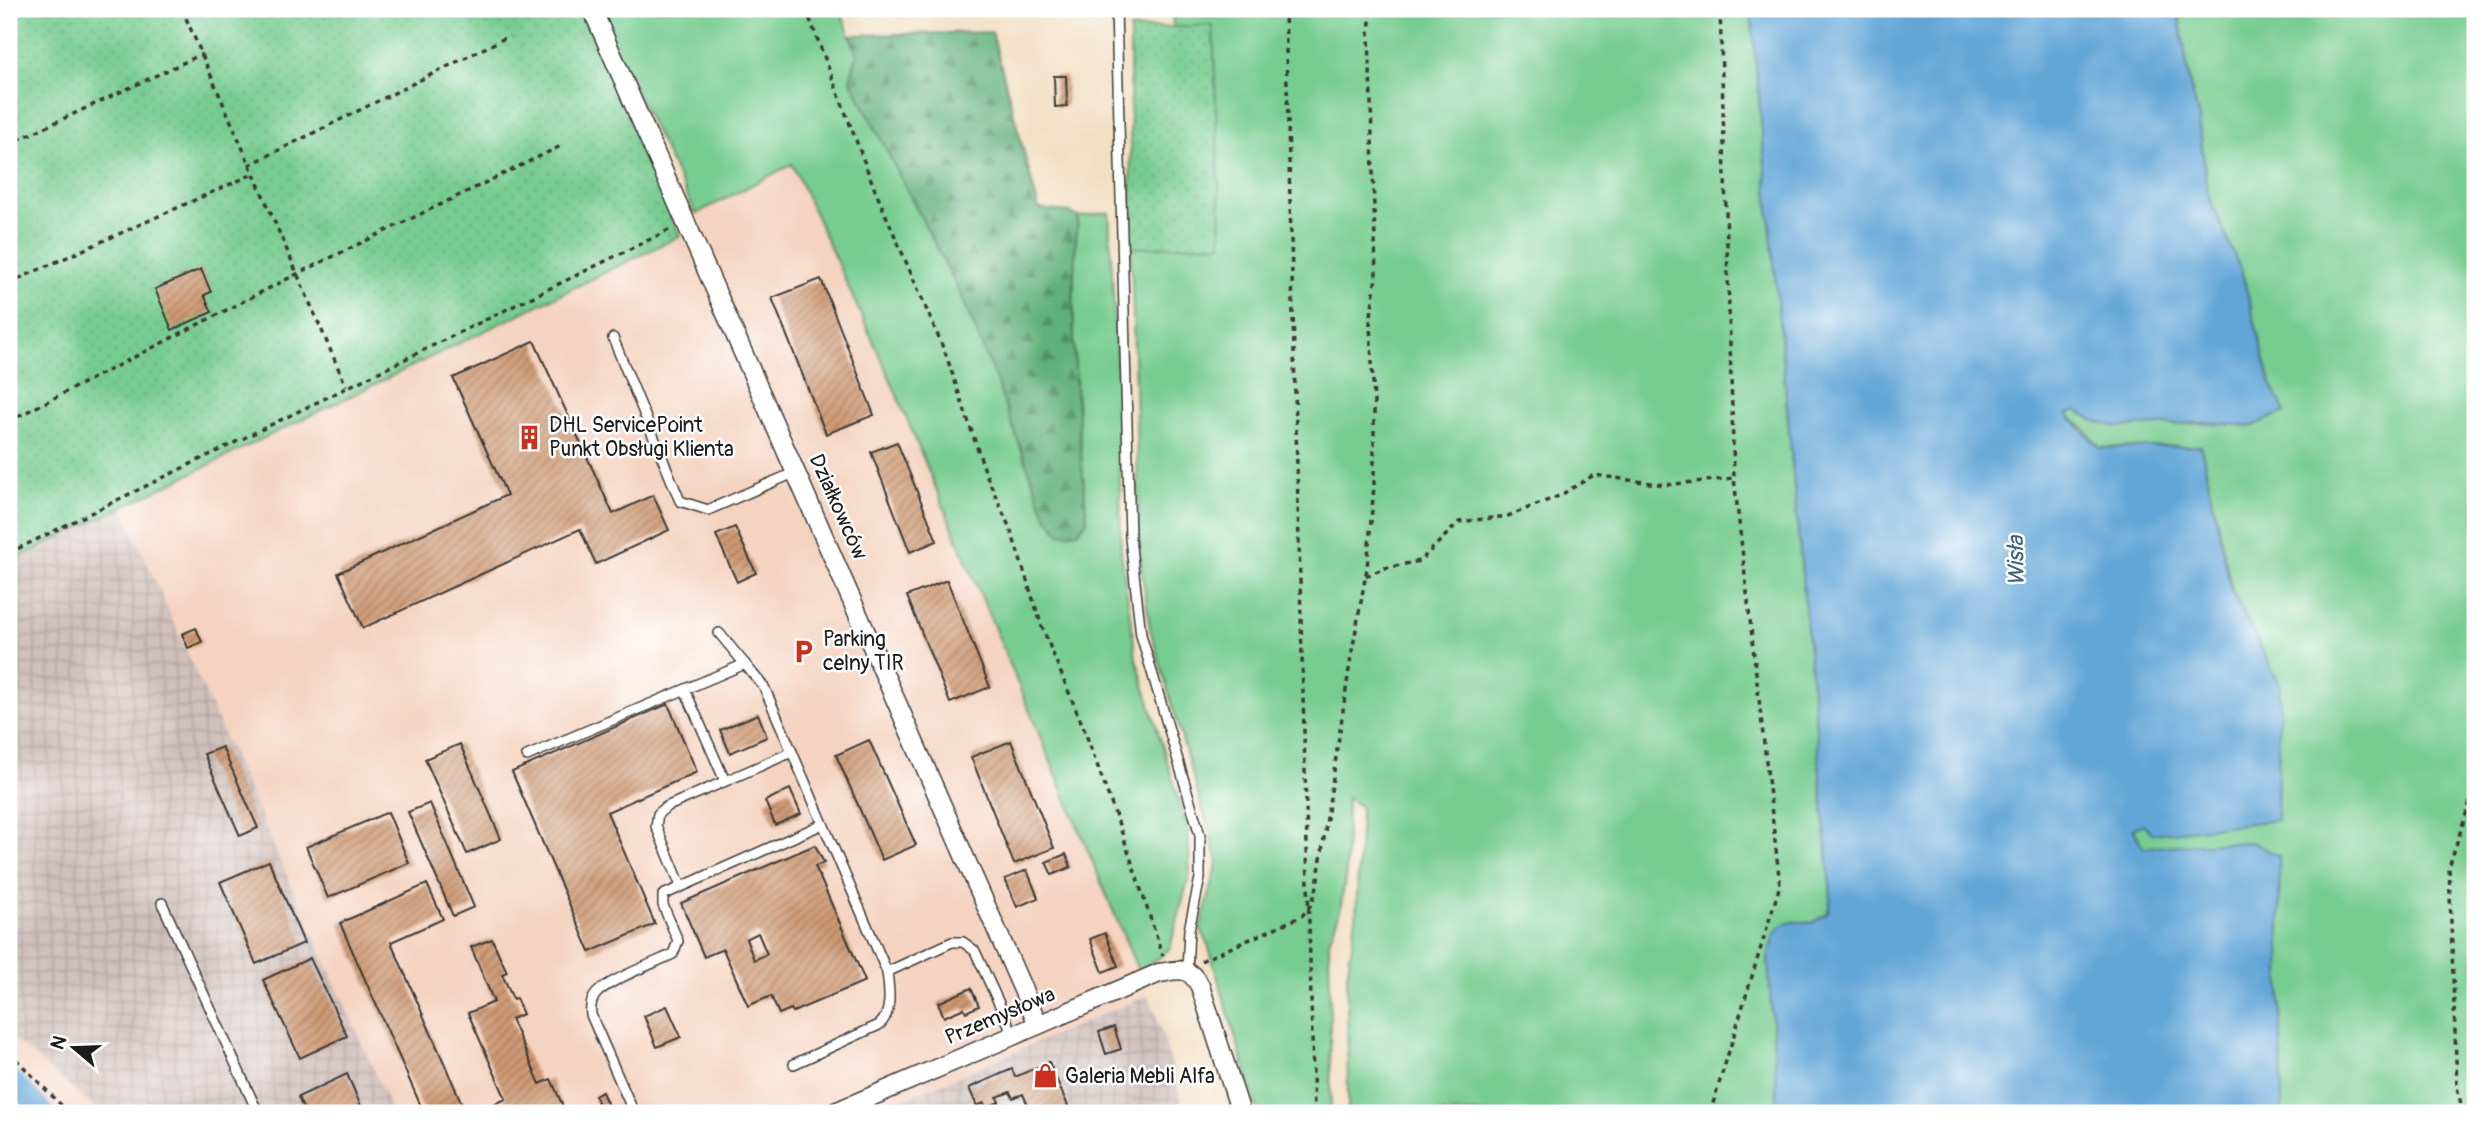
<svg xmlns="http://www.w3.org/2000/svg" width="2484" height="1122" font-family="Pangolin,sans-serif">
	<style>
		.built { fill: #f4d3c0 }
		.industrial { fill: url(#industrial-grid) }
		.grass { fill: #77cc90; stroke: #4a7456; stroke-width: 2 }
		.forest { fill: url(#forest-firs); stroke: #3e664b; stroke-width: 2 }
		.park { fill: url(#park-dots); stroke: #4a7456; stroke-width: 2 }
		.water { fill: #62a6d7; stroke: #3f617a; stroke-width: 2 }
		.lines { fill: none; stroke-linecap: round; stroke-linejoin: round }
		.canal { stroke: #62a6d7; stroke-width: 21 }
		.building { fill: url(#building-hatch); fill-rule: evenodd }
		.service-casing { stroke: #3c3935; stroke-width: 12 }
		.minor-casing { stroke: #3c3935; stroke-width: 21 }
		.path { stroke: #3c3935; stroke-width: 3.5; stroke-dasharray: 5 5; stroke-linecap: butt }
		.service { stroke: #fff; stroke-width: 9 }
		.minor { stroke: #fff; stroke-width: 18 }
		.labels { text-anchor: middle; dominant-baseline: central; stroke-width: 5; stroke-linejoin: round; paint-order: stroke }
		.poi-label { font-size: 21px; fill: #1c1c1c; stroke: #fff; text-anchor: start }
		.street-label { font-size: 21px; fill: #1c1c1c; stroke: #fff }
		.water-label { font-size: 23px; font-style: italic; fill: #3f617a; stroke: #fff }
	</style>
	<defs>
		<pattern id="industrial-grid" width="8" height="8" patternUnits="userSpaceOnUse" patternTransform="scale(1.75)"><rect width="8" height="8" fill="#d0c0bc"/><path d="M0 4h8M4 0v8" fill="none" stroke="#b2a4a1"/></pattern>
		<pattern id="forest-firs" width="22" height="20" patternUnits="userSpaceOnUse" patternTransform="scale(1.75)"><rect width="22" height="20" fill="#61b07a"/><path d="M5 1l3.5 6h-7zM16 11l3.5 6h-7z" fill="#4f8e63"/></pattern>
		<pattern id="park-dots" width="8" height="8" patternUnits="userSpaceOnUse" patternTransform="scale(1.75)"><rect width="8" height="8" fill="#77cc90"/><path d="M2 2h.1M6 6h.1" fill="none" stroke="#66af7c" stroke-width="1.8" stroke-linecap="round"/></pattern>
		<pattern id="building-hatch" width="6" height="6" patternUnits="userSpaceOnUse" patternTransform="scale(1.75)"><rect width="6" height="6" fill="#ce9973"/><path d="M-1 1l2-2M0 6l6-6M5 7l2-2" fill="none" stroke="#a67c5e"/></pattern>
	</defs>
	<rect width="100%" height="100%" fill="#fff"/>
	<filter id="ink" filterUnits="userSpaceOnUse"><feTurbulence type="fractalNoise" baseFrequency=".0143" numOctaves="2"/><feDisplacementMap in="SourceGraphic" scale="14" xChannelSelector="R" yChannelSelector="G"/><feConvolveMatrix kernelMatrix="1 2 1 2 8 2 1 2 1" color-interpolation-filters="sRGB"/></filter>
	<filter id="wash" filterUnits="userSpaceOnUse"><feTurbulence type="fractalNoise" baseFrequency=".00686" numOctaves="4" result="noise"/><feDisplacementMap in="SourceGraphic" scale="28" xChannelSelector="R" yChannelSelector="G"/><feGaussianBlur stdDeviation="1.57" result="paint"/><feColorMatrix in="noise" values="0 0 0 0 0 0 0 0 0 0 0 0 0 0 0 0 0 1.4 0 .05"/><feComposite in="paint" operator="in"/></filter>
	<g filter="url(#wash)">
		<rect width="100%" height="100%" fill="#f2dec1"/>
		<path class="built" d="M792,163l96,211 269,642 28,97h-1176v-551l671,-326v4l16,-26z"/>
		<g class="industrial">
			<path d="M122,507l271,606h-292l-92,-78v-473z"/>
			<path d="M1148,995l9,21 28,97h-313z"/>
		</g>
		<g class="grass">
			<path d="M595,9h245l17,46 -7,24 112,218 30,73 95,151c-9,-103 -20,-200 -9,-304l31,-5 10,200 2,140 15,106 52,172 2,43 -20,75 -13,12 -19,10 -250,-596 -96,-210 -96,50z"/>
			<path d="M1172,9h579l80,886 -3,18 -16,10 -34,175v15h-430l-1,-138 9,-57 5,-111 -14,-9 -1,75 -6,38 -11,31 2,171h-73l-51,-172 -7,-12 18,-67 -68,-233 -10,-72 -9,-309 90,-4 -9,-219 -39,3z"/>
			<path d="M2178,9h297v1104h-193l-4,-257 -26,-14 -109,5 -10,-19 9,-4 138,-139 -48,-95 -31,-144 -101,2 -14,-18 -19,-16 9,-5 19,12 23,6 84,-4 51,2 32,-13 -14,-28 -29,-111 -35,-81 -8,-74 -9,-33z"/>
		</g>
		<path class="forest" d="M992,32l47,177 31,3 8,5c-11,103 0,202 9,304l-9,11 -18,2 -15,-20 -53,-144 -30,-73 -112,-218 7,-24 -6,-20z"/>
		<g class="park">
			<path d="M9,9h573l98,227 -671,326z"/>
			<path d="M1213,25l8,219 -90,4 -1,-219z"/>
		</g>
		<path class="water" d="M1751,9h427l12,76 9,33 8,74 35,81 29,111 14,28 -32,14 -51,-3 -84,4 -23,-6 -19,-11 -9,4 33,34 101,-2 30,144 49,95 -3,135 -124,14 -10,-10 -10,5 10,18 109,-5 27,14 3,257h-504l-10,-152c4,-31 10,-44 44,-38l16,-10 3,-18z"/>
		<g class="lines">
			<path class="canal" d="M9,1078l35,35"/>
		</g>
		<g id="blocks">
			<g class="building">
				<path d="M1054,76h12l1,30 -12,1z"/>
				<path d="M201,269l10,23 -7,3 8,17 -40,18 -17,-41z"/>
				<path d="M821,279l53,136 -48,19 -54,-136z"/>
				<path d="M534,341l79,173 40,-19 16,35 -73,34 -16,-35 -217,99 -25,-55 169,-78 -54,-117z"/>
				<path d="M897,442l40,99 -27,11 -39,-100z"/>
				<path d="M735,527l21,46 -19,9 -21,-47z"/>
				<path d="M947,580l43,107 -40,16 -43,-107z"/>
				<path d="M196,628l6,14 -14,6 -6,-14z"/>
				<path d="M668,704l29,68 -90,40 48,112 -65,28 -78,-180z"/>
				<path d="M758,714l9,23 -37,16 -10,-23z"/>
				<path d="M869,740l47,105 -34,15 -46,-105z"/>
				<path d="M1011,741l43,107 -40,16 -43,-107z"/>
				<path d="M460,744l41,95 -34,15 -42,-95z"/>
				<path d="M222,747l36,81 -18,8 -36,-82z"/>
				<path d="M790,789l11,25 -26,11 -10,-24z"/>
				<path d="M430,803l44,104 -21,9 -45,-104z"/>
				<path d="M388,812l21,51 -81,35 -22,-51z"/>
				<path d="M815,845l9,18 -9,3 50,115 -72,31 -2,-3 -12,5 -8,-18 -23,10 -25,-57 -19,8 -23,-54zM758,933l9,21 -13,6 -8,-21z"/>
				<path d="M1066,854l5,13 -19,8 -6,-13z"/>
				<path d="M269,861l35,82 -48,21 -36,-82z"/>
				<path d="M1027,870l11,28 -21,9 -12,-28z"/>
				<path d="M427,884l16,35 -52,23 75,171h-42l-84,-190z"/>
				<path d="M1105,933l13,33 -15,6 -13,-33z"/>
				<path d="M492,939l15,33 -5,2 11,25 3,-1 7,16 -12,5 29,65 11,-5 15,34h-92l32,-14 -38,-86 26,-11 -23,-55z"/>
				<path d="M310,958l37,78 -47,22 -37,-78z"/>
				<path d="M971,988l8,18 -13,6 -2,-4 -20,9 -6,-14z"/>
				<path d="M667,1006l14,31 -24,10 -13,-31z"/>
				<path d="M1114,1027l7,22 -15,5 -7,-22z"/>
				<path d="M1049,1062l22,51h-40l-8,-19 -10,4 -3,-6 -13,5 2,5 -13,6 -2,-5 -7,3 -8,-18 43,-19 3,8z"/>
				<path d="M347,1074l17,39h-59l-7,-16z"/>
				<path d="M602,1092l7,16 -8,3 -6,-15z"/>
			</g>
		</g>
	</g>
	<g filter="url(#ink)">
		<use href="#blocks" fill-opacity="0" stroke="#3c3935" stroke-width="2"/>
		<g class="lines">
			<defs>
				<g id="service">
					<path d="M1116,9l14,529 11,97 59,200v43l-11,52 -2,41"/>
					<path d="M613,338l67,163 28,9 88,-38"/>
					<path d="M719,633l45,54 123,285 65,-30h11l12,9 38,83"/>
					<path d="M685,690l40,91"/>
					<path d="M527,756l218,-92"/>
					<path d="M681,886l-25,-60 2,-12 8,-7 126,-55"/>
					<path d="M162,903l96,210"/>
					<path d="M794,1064l85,-39c14,-12 10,-36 8,-53"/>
					<path d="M634,1113l-43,-98c-1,-8 0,-15 5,-21 12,-14 59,-31 77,-40l5,-13 -15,-36v-10l160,-71"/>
				</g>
				<g id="minor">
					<path d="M592,9l446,1015"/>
					<path d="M833,1113l326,-140c20,-3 29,-8 41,13l41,127"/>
				</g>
			</defs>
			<use href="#service" class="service-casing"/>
			<use href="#minor" class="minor-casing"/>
			<g class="path">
				<path d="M182,9l164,377"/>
				<path d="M806,9l69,181 70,162 41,122 25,57 31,96 42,102 38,104 41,123"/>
				<path d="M1285,9l29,1104"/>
				<path d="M9,10l3,-1"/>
				<path d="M9,144l193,-90"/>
				<path d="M249,165l260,-129"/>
				<path d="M9,283l244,-109"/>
				<path d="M9,421l288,-147 266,-129"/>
				<path d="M9,553l660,-323"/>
				<path d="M1366,576l19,-8 35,-7 39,-39 49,-6 51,-20 35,-21 71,10 69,-7"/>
				<path d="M1201,961l101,-45 8,-10 6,-14 34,-229 17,-95 7,-82v-85l-4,-77 6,-48 -7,-242 2,-25"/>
				<path d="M9,1052l60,61"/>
				<path d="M1710,1113l70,-228 -46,-407 -14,-469"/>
				<path d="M2463,1113l-6,-26 -8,-220 26,-81"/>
			</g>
			<use href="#service" class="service"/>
			<use href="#minor" class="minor"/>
		</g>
	</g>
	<defs>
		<symbol id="building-bare" viewBox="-9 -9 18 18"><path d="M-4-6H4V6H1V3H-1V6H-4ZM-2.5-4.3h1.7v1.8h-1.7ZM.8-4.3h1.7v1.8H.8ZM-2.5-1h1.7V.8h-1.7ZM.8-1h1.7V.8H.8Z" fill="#c8321e" stroke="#fff" stroke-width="2.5" paint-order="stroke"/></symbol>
		<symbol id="parking-bare" viewBox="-9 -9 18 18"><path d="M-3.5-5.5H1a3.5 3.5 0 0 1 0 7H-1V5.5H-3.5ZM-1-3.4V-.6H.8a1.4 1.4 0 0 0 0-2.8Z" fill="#c8321e" stroke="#fff" stroke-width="2.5" paint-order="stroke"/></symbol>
		<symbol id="shop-bare" viewBox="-9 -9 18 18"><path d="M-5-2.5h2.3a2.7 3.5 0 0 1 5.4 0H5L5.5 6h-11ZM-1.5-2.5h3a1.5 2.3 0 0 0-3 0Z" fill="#c8321e" stroke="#fff" stroke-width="2.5" paint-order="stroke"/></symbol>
	</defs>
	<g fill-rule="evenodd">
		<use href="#building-bare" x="512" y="420" width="35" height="35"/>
		<use href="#parking-bare" x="786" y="634" width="35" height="35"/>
		<use href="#shop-bare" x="1028" y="1058" width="35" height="35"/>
	</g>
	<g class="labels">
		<g class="poi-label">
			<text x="549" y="425">DHL ServicePoint<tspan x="549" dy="24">Punkt Obsługi Klienta</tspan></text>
			<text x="823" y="639">Parking<tspan x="823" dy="24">celny TIR</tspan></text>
			<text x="1065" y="1076">Galeria Mebli Alfa</text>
		</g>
		<g class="street-label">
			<text transform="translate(838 507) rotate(66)">Działkowców</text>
			<text transform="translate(1000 1016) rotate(-23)">Przemysłowa</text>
		</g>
		<g class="water-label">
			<text transform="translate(2016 561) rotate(-91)">Wisła</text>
		</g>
	</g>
	<rect width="2484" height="1122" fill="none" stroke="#fff" stroke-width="35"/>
	<g transform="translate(74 1048) rotate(289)" stroke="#ffffff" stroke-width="5" paint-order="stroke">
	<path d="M0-5L12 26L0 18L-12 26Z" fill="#1c1c1c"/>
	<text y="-10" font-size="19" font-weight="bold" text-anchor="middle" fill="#1c1c1c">N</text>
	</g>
</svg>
